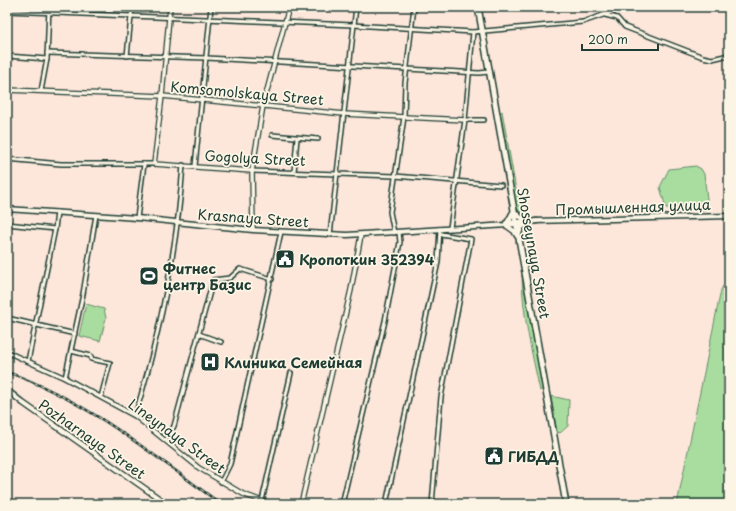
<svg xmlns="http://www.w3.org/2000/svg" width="736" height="511" font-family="'Playpen Sans',sans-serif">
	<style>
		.green { fill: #a9dd9f; stroke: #648d6a }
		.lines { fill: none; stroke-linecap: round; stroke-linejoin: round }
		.minor-casing { stroke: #1f3d34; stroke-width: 6 }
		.tertiary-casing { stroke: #1f3d34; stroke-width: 6 }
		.secondary-casing { stroke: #1f3d34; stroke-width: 7 }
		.trunk-casing { stroke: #1f3d34; stroke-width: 8 }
		.minor { stroke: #fcf5e5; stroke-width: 3 }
		.tertiary { stroke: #fcf5e5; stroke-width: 3.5 }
		.secondary { stroke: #fcf5e5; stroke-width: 4 }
		.trunk { stroke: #fcf5e5; stroke-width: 5 }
		.rail-casing { stroke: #1f3d34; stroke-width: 2.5 }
		.rail { stroke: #fcf5e5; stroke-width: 1; stroke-dasharray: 3; stroke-linecap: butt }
		.labels { text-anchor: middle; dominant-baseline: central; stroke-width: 3.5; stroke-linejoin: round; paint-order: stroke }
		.street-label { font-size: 14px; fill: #1f3d34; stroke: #fcf5e5 }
		.poi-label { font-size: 14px; font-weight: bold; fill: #1f3d34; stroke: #fcf5e5; text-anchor: start }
	</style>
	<rect width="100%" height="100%" fill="#fde6da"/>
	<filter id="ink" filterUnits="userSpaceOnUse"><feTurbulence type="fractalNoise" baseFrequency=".025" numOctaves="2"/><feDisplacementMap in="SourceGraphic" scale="8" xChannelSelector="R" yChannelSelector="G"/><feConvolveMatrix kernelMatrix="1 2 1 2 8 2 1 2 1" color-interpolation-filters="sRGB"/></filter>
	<g filter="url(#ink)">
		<g class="green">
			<path d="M502,111l14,79 8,26 -8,-9 -16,-94z"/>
			<path d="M696,166l5,3 3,5 4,33 -3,3 -39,-2 -6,-21 9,-18z"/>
			<path d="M522,275l21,114 -3,2c-8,-38 -18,-77 -18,-116z"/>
			<path d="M728,285l1,219h-52l44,-214 2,-4z"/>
			<path d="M86,304l18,5 2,9 -6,23 -21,-5z"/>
			<path d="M551,396l18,4 -1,26 -8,7 -3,-1z"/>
		</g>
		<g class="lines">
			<defs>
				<g id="minor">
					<path d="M7,11l346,14 120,7 110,-10 43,-15"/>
					<path d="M605,15l12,3 8,9 78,30 9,2 17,-4"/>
					<path d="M47,53l160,5 272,15 10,-1"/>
					<path d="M7,56l40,3"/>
					<path d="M127,56l5,-49"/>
					<path d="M41,91l6,-32 2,-52"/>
					<path d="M465,120h19"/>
					<path d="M272,135l46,4"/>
					<path d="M7,159l54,5h93"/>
					<path d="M195,166l16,-159"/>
					<path d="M252,171l143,5 106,9"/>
					<path d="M294,172l3,-34"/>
					<path d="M137,218l7,-54"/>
					<path d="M7,224l48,5"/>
					<path d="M450,228l15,-108 8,-88"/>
					<path d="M394,233l-4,-21 14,-95 1,-34 9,-76"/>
					<path d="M330,235l26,-228"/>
					<path d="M7,318l68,16"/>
					<path d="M199,334l22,8"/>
					<path d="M71,351l20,5v3l19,4 -9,34"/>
					<path d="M28,361l27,-132 2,-17"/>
					<path d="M65,378l18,-84 13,-79"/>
					<path d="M135,416c25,-83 42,-164 48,-251"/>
					<path d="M166,440l8,-14 39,-146 17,-2 10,-9 32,10"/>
					<path d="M221,482l9,-18 51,-232"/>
					<path d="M262,501l29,-128"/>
					<path d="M342,504l43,-183 15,-79 -1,-10"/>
					<path d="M386,504l52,-242 2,-33"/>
					<path d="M432,504l9,-107 30,-158 -30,-5"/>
				</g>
				<g id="tertiary">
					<path d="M170,7l-8,89 -8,68 98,7"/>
					<path d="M7,90l155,6 182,18 121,6"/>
					<path d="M253,230l-1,-59 11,-65 26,-99"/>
					<path d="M7,352l58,26 70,38 64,52 44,26 27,10"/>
					<path d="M301,504l50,-214 10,-55"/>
				</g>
				<g id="secondary">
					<path d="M7,209l130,9 116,12 94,5 161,-10 29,-4"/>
					<path d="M514,211l6,6 6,3"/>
					<path d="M535,221l194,-5"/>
					<path d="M506,223l23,-2"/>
					<path d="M507,226l7,5 3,5"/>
					<path d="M7,390l16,13 144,101"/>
				</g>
				<g id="trunk">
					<path d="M478,7l88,497"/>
					<path d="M508,222l5,-9"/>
					<path d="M518,235l3,-8 7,-4"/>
				</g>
			</defs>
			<use href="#minor" class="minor-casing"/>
			<use href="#tertiary" class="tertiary-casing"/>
			<use href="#secondary" class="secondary-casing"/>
			<use href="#trunk" class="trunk-casing"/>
			<use href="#minor" class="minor"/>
			<use href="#tertiary" class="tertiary"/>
			<use href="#secondary" class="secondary"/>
			<use href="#trunk" class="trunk"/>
			<defs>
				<path id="rail" d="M7,372c80,28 146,83 214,132"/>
			</defs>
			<use href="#rail" class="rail-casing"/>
			<use href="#rail" class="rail"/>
		</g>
	</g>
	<defs>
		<symbol id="civic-square" viewBox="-11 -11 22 22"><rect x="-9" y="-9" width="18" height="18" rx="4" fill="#1f3d34" stroke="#fcf5e5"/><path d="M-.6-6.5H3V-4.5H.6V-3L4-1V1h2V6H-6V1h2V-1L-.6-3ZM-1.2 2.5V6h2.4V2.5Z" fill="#fff"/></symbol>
		<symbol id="stadium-square" viewBox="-11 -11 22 22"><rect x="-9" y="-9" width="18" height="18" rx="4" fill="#1f3d34" stroke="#fcf5e5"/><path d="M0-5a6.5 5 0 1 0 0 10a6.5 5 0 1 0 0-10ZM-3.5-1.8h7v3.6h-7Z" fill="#fff"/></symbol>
		<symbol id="hospital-square" viewBox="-11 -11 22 22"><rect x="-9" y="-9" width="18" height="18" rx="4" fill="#1f3d34" stroke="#fcf5e5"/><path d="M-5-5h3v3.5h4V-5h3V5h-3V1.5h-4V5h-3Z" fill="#fff"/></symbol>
	</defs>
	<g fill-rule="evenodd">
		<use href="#civic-square" x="274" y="248" width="22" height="22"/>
		<use href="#stadium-square" x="138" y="265" width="22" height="22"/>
		<use href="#hospital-square" x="199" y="351" width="22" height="22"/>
		<use href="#civic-square" x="483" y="445" width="22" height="22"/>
	</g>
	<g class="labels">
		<g class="street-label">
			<text transform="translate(247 93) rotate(5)">Komsomolskaya Street</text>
			<text transform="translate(255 158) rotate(3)">Gogolya Street</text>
			<text transform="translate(633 207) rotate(-2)">Промышленная улица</text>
			<text transform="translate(253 218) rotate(4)">Krasnaya Street</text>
			<text transform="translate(534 253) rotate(80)">Shosseynaya Street</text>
			<text transform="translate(177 436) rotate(36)">Lineynaya Street</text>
			<text transform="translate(92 439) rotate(35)">Pozharnaya Street</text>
		</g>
		<g class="poi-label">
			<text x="299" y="259">Кропоткин 352394</text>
			<text x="163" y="268">Фитнес<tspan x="163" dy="16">центр Базис</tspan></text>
			<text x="224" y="362">Клиника Семейная</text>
			<text x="508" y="456">ГИБДД</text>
		</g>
	</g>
	<rect width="736" height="511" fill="none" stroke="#fcf5e5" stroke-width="24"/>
	<rect x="12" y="12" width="712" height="487" fill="none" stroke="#1f3d34" stroke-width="1.5" filter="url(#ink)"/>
	<path d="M582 44v6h76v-6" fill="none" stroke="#1f3d34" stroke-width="2"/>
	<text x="588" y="44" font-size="12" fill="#1f3d34" stroke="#fcf5e5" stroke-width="3" paint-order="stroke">200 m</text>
</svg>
